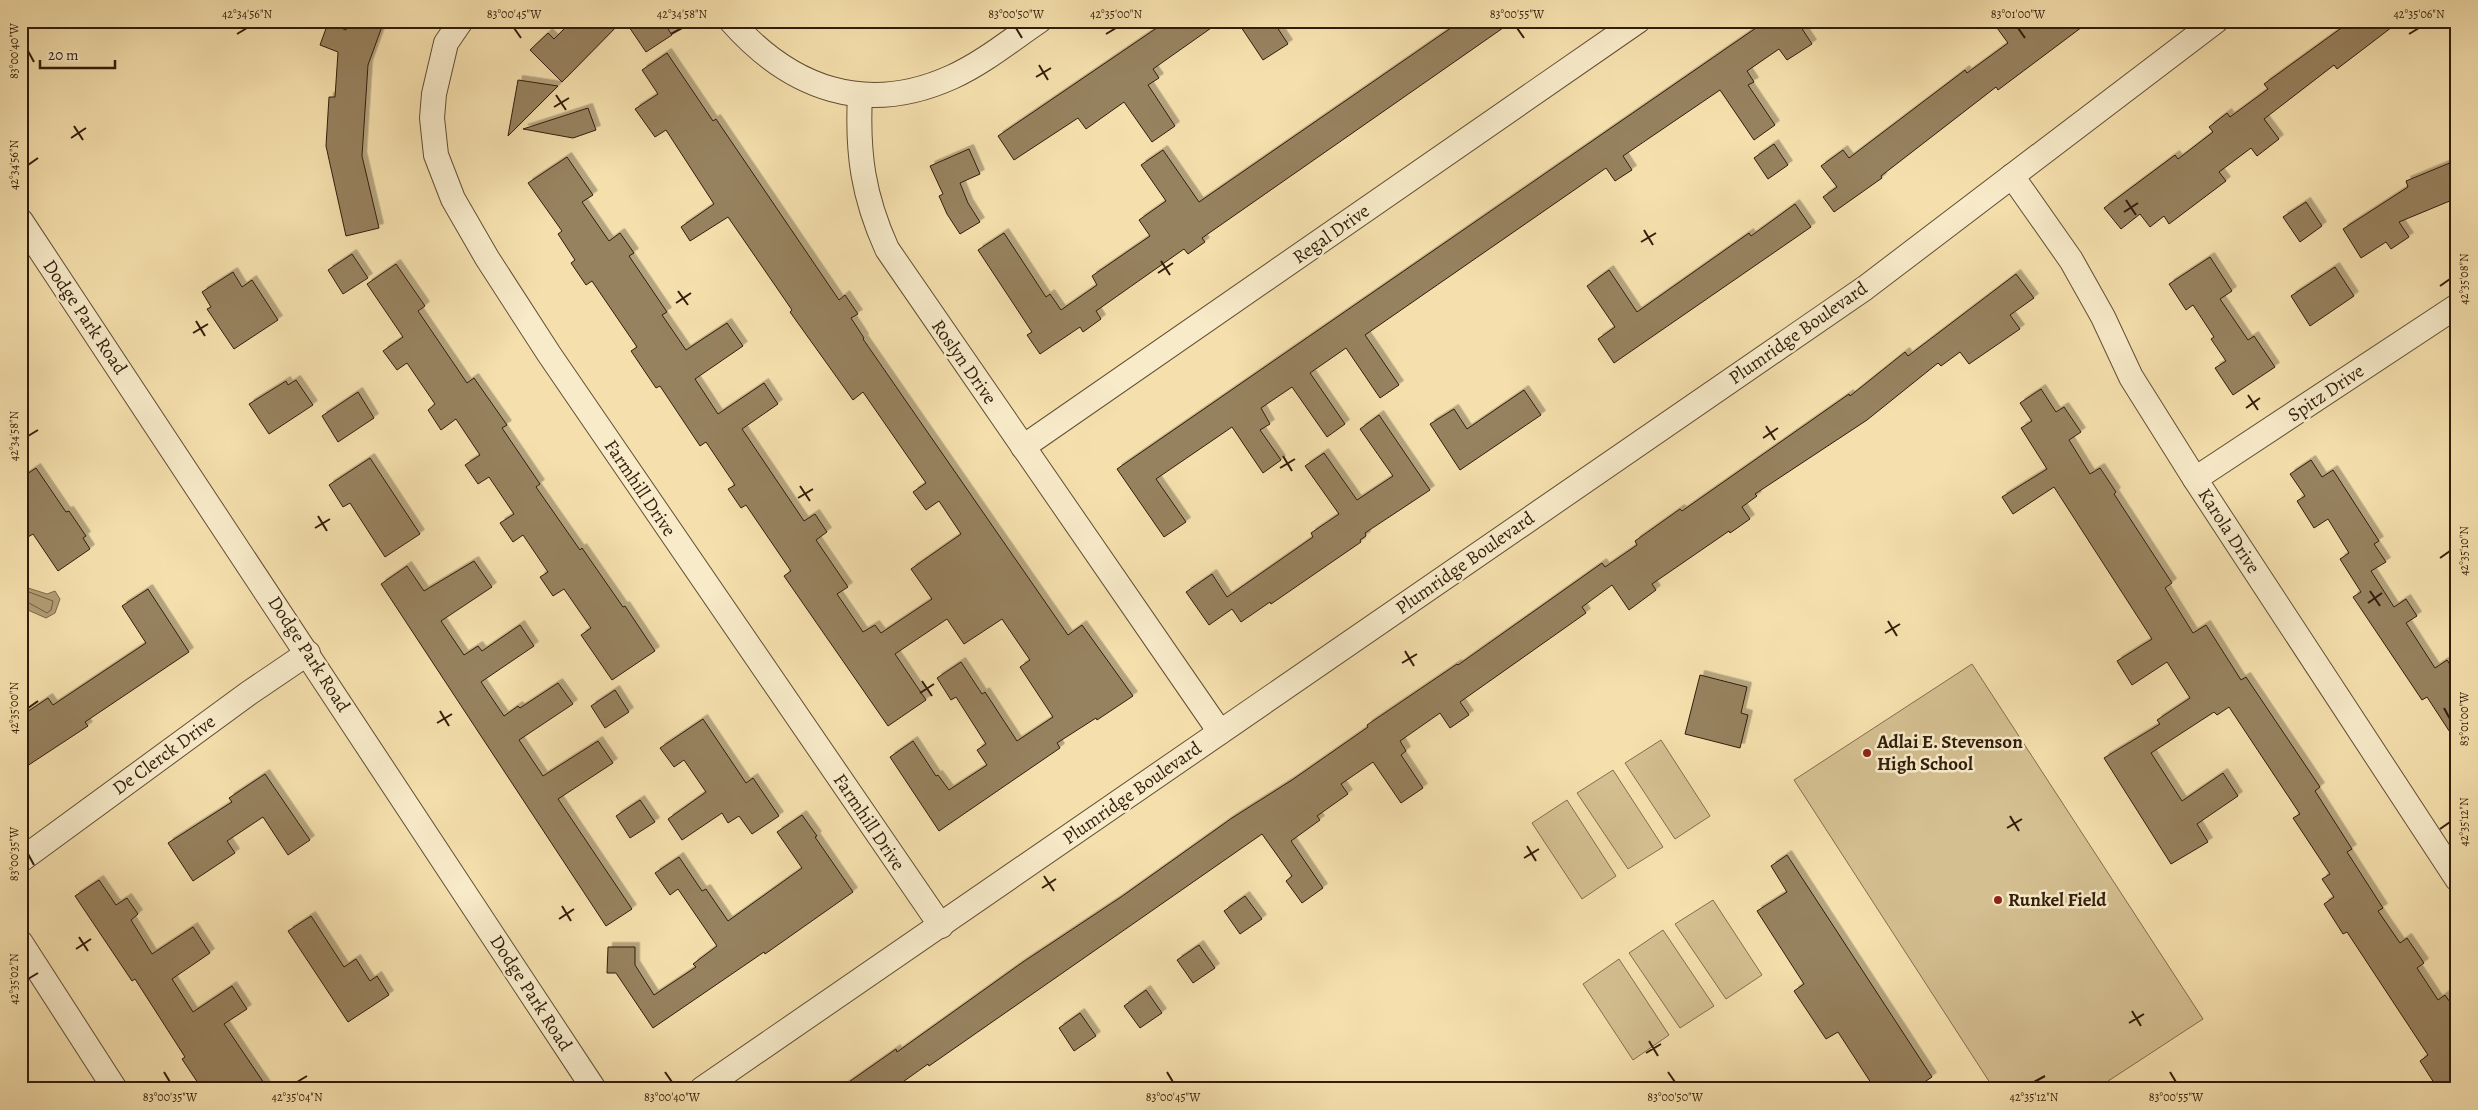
<svg xmlns="http://www.w3.org/2000/svg" width="2478" height="1110" font-family="Alegreya,serif">
	<style>
		.green { fill: #d4bf91; stroke: #826e4e }
		.water { fill: #b29e76; stroke: #7e6a4b }
		.lines { fill: none; stroke-linecap: round; stroke-linejoin: round }
		.shore { stroke: #725e40; stroke-width: 1 }
		.building { fill: #97825f; stroke: #311d0b; filter: url(#shadow) }
		.minor-casing { stroke: #624e34; stroke-width: 26 }
		.minor { stroke: #f8ebca; stroke-width: 24 }
		.ticks { fill: none; stroke: #311d0b; stroke-width: 2 }
		.poi-dot { fill: #8f2418; stroke: #f8ebca; stroke-width: 2 }
		.labels { text-anchor: middle; dominant-baseline: central; stroke-width: 5; stroke-linejoin: round; paint-order: stroke }
		.street-label { font-size: 19px; fill: #311d0b; stroke: #f8ebca }
		.poi-label { font-size: 19px; font-weight: bold; fill: #311d0b; stroke: #f8ebca; text-anchor: start }
		.neatline { fill: none; stroke: #311d0b; stroke-width: 2 }
		.ticks-label { font-size: 12px; text-anchor: middle; fill: #311d0b }
	</style>
	<defs>
		<filter id="shadow"><feDropShadow dx="4.5" dy="-4.5" stdDeviation="0" flood-color="#0004"/></filter>
	</defs>
	<rect width="100%" height="100%" fill="#f5e0ad"/>
	<filter id="stains"><feTurbulence type="fractalNoise" baseFrequency=".004" numOctaves="4"/><feColorMatrix values="0 0 0 0 .2 0 0 0 0 .09 0 0 0 0 .02 0 0 0 .5 -.17"/></filter>
	<radialGradient id="worn" r=".72"><stop offset=".6" stop-color="#630" stop-opacity="0"/><stop offset="1" stop-color="#630" stop-opacity=".3"/></radialGradient>
	<g class="green">
		<path d="M1972,664l231,355 -107,70h-102l-200,-309z"/>
		<path d="M1661,740l49,76 -35,23 -50,-76z"/>
		<path d="M1613,770l50,77 -35,22 -51,-76z"/>
		<path d="M1567,800l49,76 -34,23 -50,-76z"/>
		<path d="M1713,900l49,75 -36,24 -51,-75z"/>
		<path d="M1663,930l51,76 -34,22 -51,-75z"/>
		<path d="M1619,959l50,76 -36,25 -50,-76z"/>
	</g>
	<path class="water" d="M25,587l22,7 8,-3 5,8 -5,14 -9,5 -25,-11v-18z"/>
	<g class="lines">
		<path class="shore" d="M21,593l8,-1 24,9 -2,9 -4,3 -18,-10 -8,-1"/>
	</g>
	<g class="building">
		<path d="M349,21h35l-16,44 -6,91 17,72 -33,8 -20,-90 3,-49h6l3,-45 -18,-7 8,-22 18,7z"/>
		<path d="M572,21h50l-60,61 -32,-32 18,-17 6,6z"/>
		<path d="M625,21h38l9,14 -26,17z"/>
		<path d="M1167,21h54l-68,48 6,9 -11,7 27,41 -23,16 -28,-40 -38,27 -8,-11 -64,42 -16,-24z"/>
		<path d="M1237,21h36l15,23 -25,16z"/>
		<path d="M1461,21h52l-311,217 3,4 -17,12 -4,-5 -88,62 5,8 -18,13 -3,-5 -40,27 -13,-19 5,-3 -54,-82 26,-17 42,64 4,-3 11,16 36,-25 -5,-9 58,-40 -11,-16 27,-19 -25,-36 22,-15 36,52z"/>
		<path d="M1766,21h31l15,23 -25,16 -8,-11 -32,22 7,11 -6,3 27,40 -21,15 -34,-50 -97,66 9,14 -17,11 -9,-13 -241,167 34,50 -19,13 -34,-50 -36,25 35,51 -18,13 -35,-50 -31,21 9,16 -10,6 21,30 -18,13 -31,-46 -76,52 30,43 -22,15 -47,-68z"/>
		<path d="M1992,21h98l-92,69 -2,-3 -115,89 1,2 -48,34 -11,-15 14,-10 -16,-21 22,-16 6,8 116,-88 2,3 41,-30z"/>
		<path d="M2351,21h49l-63,48 -3,-4 -70,54 15,20 -22,17 -6,-8 -32,24 7,9 -57,43 -5,-8 -14,11 -10,-13 -19,15 -17,-21 71,-53 3,4 35,-27 -4,-5 18,-14 3,4 38,-28 -4,-5z"/>
		<path d="M667,53l46,68 3,-2 123,181 6,-5 13,19 -7,4 13,20 -1,1 205,296 14,-10 51,71 -36,24 -1,-2 -39,25 3,5 -121,83 -49,-74 23,-16 23,35 2,-1 11,15 38,-25 -10,-15 9,-6 -30,-47 -5,3 -14,-22 24,-16 21,32 3,-2 32,49 36,-24 -33,-50 10,-7 -28,-41 -38,25 -17,-25 -52,35 31,46 -38,26 -104,-150 7,-5 -45,-66 -5,3 -13,-19 7,-4 -29,-43 -6,4 -40,-60 -4,2 -25,-37 6,-4 -45,-66 -6,4 -15,-22 4,-3 -17,-26 4,-3 -34,-48 39,-26 26,38 -11,7 27,39 11,-8 14,20 -5,3 38,56 -5,3 24,35 41,-27 16,23 -48,33 23,35 46,-31 14,21 -36,25 62,92 11,-7 12,18 -11,8 32,47 -11,7 26,38 12,-7 6,8 51,-34 -21,-30 50,-35 -22,-33 -13,9 -13,-18 13,-9 -63,-91 -10,8 -63,-88 2,-2 -64,-93 -38,24 -9,-14 33,-23 -48,-74 -11,7 -20,-28 23,-15 -16,-24z"/>
		<path d="M518,80l40,6 -50,50z"/>
		<path d="M588,108l8,22 -23,8 -50,-9z"/>
		<path d="M1774,144l14,21 -20,14 -14,-21z"/>
		<path d="M969,149l11,25 -20,9 8,20 12,19 -20,12 -13,-20 -8,-18 4,-2 -13,-28z"/>
		<path d="M2457,160v38l-58,24 10,15 -18,12 -5,-7 -25,16 -18,-29 65,-42 -2,-6z"/>
		<path d="M2306,202l16,24 -22,16 -17,-25z"/>
		<path d="M1795,204l16,23 -197,136 -16,-24 17,-12 -28,-41 22,-16 28,42 112,-79 2,3z"/>
		<path d="M352,254l16,24 -25,16 -15,-24z"/>
		<path d="M2210,257l22,34 -12,8 28,41 6,-4 21,31 -42,28 -18,-27 11,-7 -15,-22 3,-2 -21,-32 -7,5 -17,-26z"/>
		<path d="M396,264l29,42 -7,5 49,72 7,-5 33,47 -5,3 38,56 -4,3 44,63 2,-2 41,59 2,-1 30,45 -43,29 -31,-45 10,-7 -27,-39 -11,7 -13,-19 8,-5 -25,-37 -10,7 -13,-19 14,-9 -25,-37 -11,7 -13,-19 15,-10 -24,-36 -15,11 -13,-20 7,-6 -28,-41 -10,7 -14,-19 20,-14 -36,-53z"/>
		<path d="M2335,267l19,29 -44,30 -19,-30z"/>
		<path d="M233,272l9,15 10,-7 26,40 -44,29 -27,-40 4,-2 -9,-15z"/>
		<path d="M2016,274l18,24 -24,17 10,14 -51,35 -9,-12 -19,14 -3,-3 -71,57 -112,74 2,2 -15,11 8,12 -20,14 -1,-2 -77,53 4,6 -27,20 -17,-25 -30,22 4,6 -126,89 9,13 -19,13 -10,-15 -40,28 6,10 -5,4 22,33 -22,15 -28,-41 -32,22 7,10 -31,22 3,4 -29,21 32,47 -21,15 -16,-22 6,-5 -30,-42 -333,232 -1,-2 -35,25h-54l57,-40 1,3 126,-90 98,-65 111,-79 60,-38 76,-53 -1,-2 90,-61 1,1 144,-102 3,4 32,-22 -2,-4 45,-32 2,2 167,-117 1,2 55,-44 3,4z"/>
		<path d="M296,380l17,25 -44,29 -20,-30 37,-23 2,4z"/>
		<path d="M2041,389l15,23 8,-5 17,25 -12,8 21,34 10,-6 16,24 -2,2 58,89 -7,5 28,45 13,-8 35,55 5,-3 74,110 -5,4 37,58 -5,3 36,56 -5,3 22,32 7,-5 17,25 -7,5 21,32 7,-5 12,17v77h-19l-18,-28 8,-6 -81,-123 -4,2 -19,-30 10,-7 -12,-18 8,-5 -37,-56 7,-4 -71,-107 -12,8 -3,-3 -63,41 31,48 41,-28 15,23 -41,28 11,18 -37,22 -67,-106 56,-34 -3,-4 33,-22 -23,-36 -35,23 -15,-24 35,-22 -98,-152 -41,27 -11,-17 45,-28 -26,-41 11,-7 -12,-18z"/>
		<path d="M1524,390l17,25 -81,55 -30,-46 24,-15 13,20z"/>
		<path d="M358,392l16,26 -36,24 -16,-26z"/>
		<path d="M1379,415l51,75 -65,43 1,3 -6,4 1,2 -90,62 -1,-2 -29,20 -9,-13 -23,16 -23,-33 26,-18 15,23 86,-60 -2,-4 28,-19 -34,-48 19,-13 33,47 36,-24 -33,-47z"/>
		<path d="M370,458l50,76 -35,23 -35,-54 -7,4 -14,-22z"/>
		<path d="M2311,460l11,17 11,-7 46,71 -5,3 12,18 -15,9 23,36 12,-8 11,17 -11,7 29,45 12,-8 10,15v68l-30,-46 -5,3 -69,-103 8,-5 -21,-33 9,-6 -21,-34 -14,9 -17,-27 8,-5 -15,-22z"/>
		<path d="M36,468l30,44 3,-1 17,25 -3,2 7,11 -32,22 -25,-37 -12,7v-63z"/>
		<path d="M474,561l18,26 -51,34 23,34 14,-9 4,5 38,-26 14,21 -53,36 23,34 14,-10 2,2 38,-25 15,21 -54,36 24,36 55,-35 15,22 -55,36 74,110 -26,17 -225,-342 26,-18 17,25z"/>
		<path d="M148,589l41,63 -104,70 3,4 -67,44v-54l27,-18 5,7 93,-62 -24,-37z"/>
		<path d="M1700,675l47,12 -6,26 7,2 -8,33 -55,-14z"/>
		<path d="M615,690l14,22 -24,16 -14,-22z"/>
		<path d="M703,719l43,64 7,-5 26,38 -27,18 -13,-18 -11,7 -6,-10 -40,27 -14,-21 38,-27 -22,-32 -10,7 -14,-19z"/>
		<path d="M265,774l45,66 -22,15 -25,-38 -36,24 8,12 -42,28 -25,-38 64,-41 -3,-4z"/>
		<path d="M640,800l15,22 -25,16 -14,-22z"/>
		<path d="M802,815l15,21 -2,1 38,55 -88,62 -1,-2 -111,76 -37,-55h-9l1,-26h27v18l19,30 42,-28 -3,-3 24,-18 -39,-57 -8,6 -15,-22 24,-16 23,34 4,-2 22,32 74,-53 -25,-36z"/>
		<path d="M1787,855l145,222 -18,12h-39l-37,-57 -12,7 -32,-48 10,-7 -47,-73 30,-19 -16,-26z"/>
		<path d="M99,880l17,25 11,-7 11,16 -7,6 21,34 41,-27 17,26 -38,26 21,33 39,-26 15,23 -23,15 44,65h-66l-20,-30 3,-2 -50,-78 -3,2 -57,-85z"/>
		<path d="M1245,896l17,23 -22,15 -16,-23z"/>
		<path d="M311,916l33,51 12,-8 14,22 7,-5 12,19 -41,27 -60,-91z"/>
		<path d="M1199,945l16,23 -22,15 -16,-23z"/>
		<path d="M1146,990l16,23 -22,15 -16,-22z"/>
		<path d="M1080,1013l16,23 -22,15 -15,-23z"/>
	</g>
	<g class="lines">
		<defs>
			<g id="minor">
				<path d="M461,21l-15,22 -12,51 -2,24 4,37 17,44 34,59 62,96 392,572"/>
				<path d="M731,21c60,68 135,95 221,56 31,-14 59,-37 87,-56"/>
				<path d="M860,95c-3,58 3,101 27,154l333,483"/>
				<path d="M2012,176l59,84 32,57 28,60 64,102 262,400"/>
				<path d="M21,221l573,868"/>
				<path d="M1023,447l615,-426"/>
				<path d="M2195,479l262,-173"/>
				<path d="M21,860l228,-167 59,-40"/>
				<path d="M21,943l94,146"/>
				<path d="M702,1089l1163,-801 351,-267"/>
			</g>
		</defs>
		<use href="#minor" class="minor-casing"/>
		<use href="#minor" class="minor"/>
	</g>
	<path class="ticks" d="M514,28l7,10M1016,28l6,10M1517,28l7,10M2018,28l7,10M237,34l10,-6M671,34l11,-6M1106,34l10,-6M2409,34l10,-6M28,51l6,11M1039,65l9,15M1036,77l15,-9M556,95l10,15M554,107l15,-9M74,126l9,14M71,138l15,-10M28,165l10,-7M2126,200l10,15M2124,212l14,-9M1644,230l9,15M1641,242l15,-9M1161,261l9,14M1158,273l15,-10M2440,286l10,-7M678,291l10,14M676,303l15,-10M196,321l9,15M193,333l15,-9M2248,395l10,15M2246,408l14,-10M1766,426l9,14M28,436l10,-6M1763,438l15,-10M1283,456l9,15M1280,468l15,-9M800,486l10,15M798,498l15,-9M318,516l9,15M315,528l15,-9M2440,558l10,-7M2370,591l10,15M2368,603l14,-10M1888,621l9,15M1885,633l15,-9M1405,651l9,15M1402,663l15,-9M922,681l10,15M920,693l14,-9M28,708l10,-7M2444,708l6,11M440,711l9,15M437,723l15,-9M2010,816l9,15M2007,828l15,-9M2440,829l10,-7M1527,846l9,15M28,854l6,11M1524,858l15,-9M1044,876l10,15M1042,888l14,-9M562,906l9,15M559,919l15,-10M79,937l9,14M76,949l15,-10M28,979l10,-6M2132,1011l9,15M2129,1023l15,-9M1649,1041l9,15M1646,1053l15,-9M164,1072l6,10M665,1072l7,10M1167,1072l6,10M1668,1072l7,10M2170,1072l6,10M297,1082l10,-6M2034,1082l11,-6"/>
	<g class="poi-dot">
		<circle cx="1867" cy="753" r="5"/>
		<circle cx="1998" cy="900" r="5"/>
	</g>
	<g class="labels">
		<g class="street-label">
			<text transform="translate(1331 234) rotate(-35)">Regal Drive</text>
			<text transform="translate(85 317) rotate(56)">Dodge Park Road</text>
			<text transform="translate(1798 333) rotate(-35)">Plumridge Boulevard</text>
			<text transform="translate(964 362) rotate(55)">Roslyn Drive</text>
			<text transform="translate(2326 393) rotate(-34)">Spitz Drive</text>
			<text transform="translate(640 488) rotate(56)">Farmhill Drive</text>
			<text transform="translate(2229 531) rotate(57)">Karola Drive</text>
			<text transform="translate(1465 563) rotate(-35)">Plumridge Boulevard</text>
			<text transform="translate(309 654) rotate(57)">Dodge Park Road</text>
			<text transform="translate(164 755) rotate(-36)">De Clerck Drive</text>
			<text transform="translate(1132 793) rotate(-35)">Plumridge Boulevard</text>
			<text transform="translate(869 822) rotate(56)">Farmhill Drive</text>
			<text transform="translate(531 993) rotate(57)">Dodge Park Road</text>
		</g>
		<g class="poi-label">
			<text x="1877" y="742">Adlai E. Stevenson<tspan x="1877" dy="22">High School</tspan></text>
			<text x="2008" y="900">Runkel Field</text>
		</g>
	</g>
	<rect width="2478" height="1110" fill="none" stroke="#f5e0ad" stroke-width="55"/>
	<path d="M40 60v8h75v-8" fill="none" stroke="#311d0b" stroke-width="2.5"/>
	<text x="48" y="60" font-size="15" fill="#311d0b" stroke="#f8ebca" stroke-width="4" paint-order="stroke">20 m</text>
	<rect x="28" y="28" width="2422" height="1054" class="neatline"/>
	<g class="ticks-label">
		<text x="247" y="18">42°34'56"N</text>
		<text x="514" y="18">83°00'45"W</text>
		<text x="682" y="18">42°34'58"N</text>
		<text x="1016" y="18">83°00'50"W</text>
		<text x="1116" y="18">42°35'00"N</text>
		<text x="1517" y="18">83°00'55"W</text>
		<text x="2018" y="18">83°01'00"W</text>
		<text x="2419" y="18">42°35'06"N</text>
		<text transform="translate(14 51) rotate(-90)" y="4">83°00'40"W</text>
		<text transform="translate(14 165) rotate(-90)" y="4">42°34'56"N</text>
		<text transform="translate(2464 279) rotate(-90)" y="4">42°35'08"N</text>
		<text transform="translate(14 436) rotate(-90)" y="4">42°34'58"N</text>
		<text transform="translate(2464 551) rotate(-90)" y="4">42°35'10"N</text>
		<text transform="translate(14 708) rotate(-90)" y="4">42°35'00"N</text>
		<text transform="translate(2464 719) rotate(-90)" y="4">83°01'00"W</text>
		<text transform="translate(2464 822) rotate(-90)" y="4">42°35'12"N</text>
		<text transform="translate(14 854) rotate(-90)" y="4">83°00'35"W</text>
		<text transform="translate(14 979) rotate(-90)" y="4">42°35'02"N</text>
		<text x="170" y="1101">83°00'35"W</text>
		<text x="297" y="1101">42°35'04"N</text>
		<text x="672" y="1101">83°00'40"W</text>
		<text x="1173" y="1101">83°00'45"W</text>
		<text x="1675" y="1101">83°00'50"W</text>
		<text x="2034" y="1101">42°35'12"N</text>
		<text x="2176" y="1101">83°00'55"W</text>
	</g>
	<rect width="100%" height="100%" filter="url(#stains)"/>
	<rect width="100%" height="100%" fill="url(#worn)"/>
</svg>
